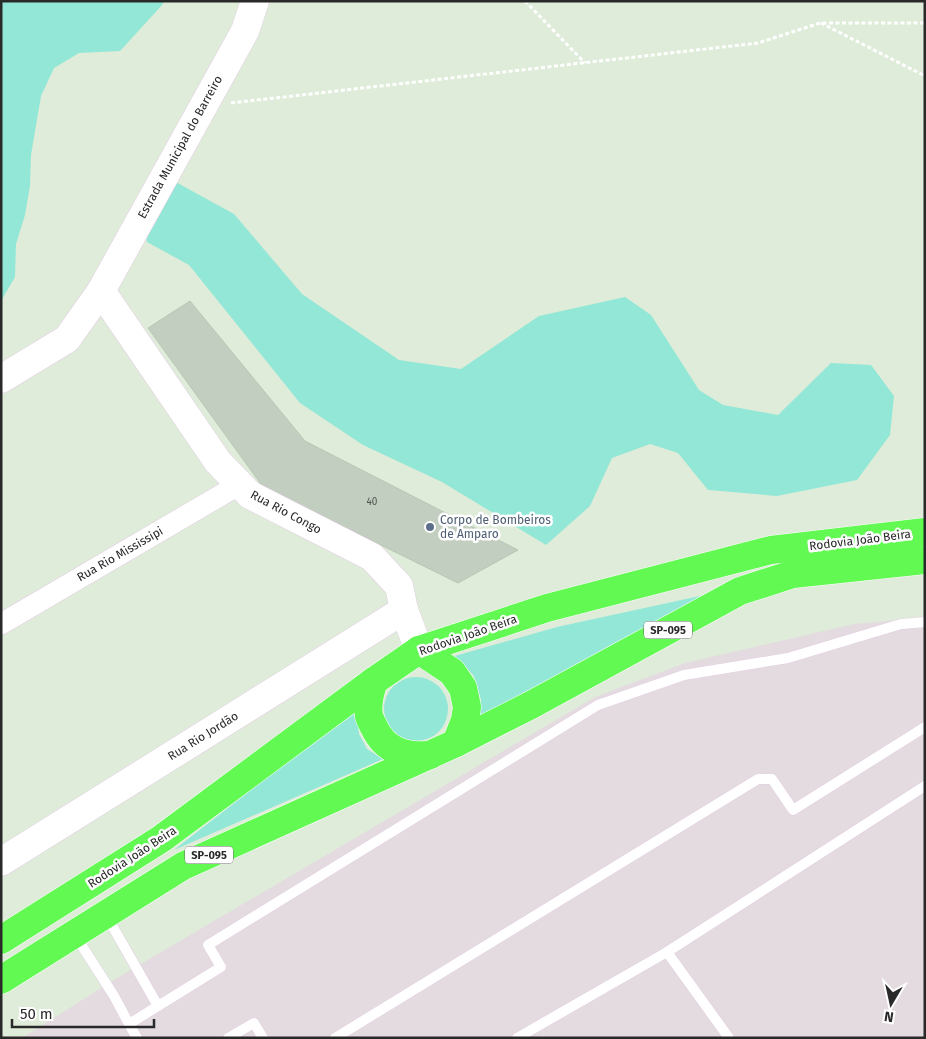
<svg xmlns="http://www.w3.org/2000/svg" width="926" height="1039" font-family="'Fira Sans',sans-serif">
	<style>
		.industrial { fill: #e4dbe0 }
		.green { fill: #92e7d6 }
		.building { fill: #c2cebf; stroke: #b7c7b3 }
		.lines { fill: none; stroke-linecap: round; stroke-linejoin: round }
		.lane-casing { stroke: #e2cfe3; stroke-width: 11 }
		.street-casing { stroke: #e2cfe3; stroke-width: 22 }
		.secondary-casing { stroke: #e2cfe3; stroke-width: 29 }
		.primary-casing { stroke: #fff; stroke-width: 29 }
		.path { stroke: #fff; stroke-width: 3; stroke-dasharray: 4 2.5; stroke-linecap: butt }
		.lane { stroke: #fff; stroke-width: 10 }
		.street { stroke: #fff; stroke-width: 21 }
		.secondary { stroke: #fff; stroke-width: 28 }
		.primary { stroke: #61f952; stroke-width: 28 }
		.service-dot { fill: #5c6f8a; stroke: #fff; stroke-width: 2 }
		.labels { text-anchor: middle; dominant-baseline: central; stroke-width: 5; stroke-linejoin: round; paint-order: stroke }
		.number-label { font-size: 10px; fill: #4f524e }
		.shield { fill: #fff; stroke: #696969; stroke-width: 1 }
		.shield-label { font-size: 11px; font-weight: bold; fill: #292929 }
		.street-label { font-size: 12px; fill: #292929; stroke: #fff }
		.service-label { font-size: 12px; fill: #4e5e75; stroke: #fff; text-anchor: start }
	</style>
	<rect width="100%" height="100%" fill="#dfecd9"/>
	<path class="industrial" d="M925,618v420h-903l95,-60 478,-281 90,-34 169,-39z"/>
	<g class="green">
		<path d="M1,1h162v3l-43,47 -41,2 -25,15 -13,28 -10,59 -1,31 -5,29 -9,29 -1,33 -14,24z"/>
		<path d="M172,180l62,34 68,80 97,66 62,9 78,-53 86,-19 26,18 48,75 24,15 55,10 53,-52 40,2 23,31 -4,39 -33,45 -80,16 -69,-6 -30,-37 -28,-9 -38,14 -22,48 -44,39 -104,-63 -79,-37 -63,-42 -111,-138 -42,-23 -3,-22z"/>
		<path d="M709,594l-181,99 -48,23 1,-16 -7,-24 -19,-20 102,-29z"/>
		<circle cx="416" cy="709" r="32"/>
		<path d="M356,708l3,26 8,15 16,10 -209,91z"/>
	</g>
	<path class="building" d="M190,301l115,140 213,109 -60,33 -195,-96 -115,-159z"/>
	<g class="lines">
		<defs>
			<g id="lane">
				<path d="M106,915l52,91"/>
				<path d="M75,935l39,61 15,28"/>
				<path d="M667,952l258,-166"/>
				<path d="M137,1038l-8,-14 92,-57 -13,-22 390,-240 86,-30 104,-17 113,-34 24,-2"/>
				<path d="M228,1038l26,-15 9,15"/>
				<path d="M335,1038l423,-259h14l21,31 132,-83"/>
				<path d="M517,1038l150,-86 62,86"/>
			</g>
			<path id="street" d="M1,624l239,-140"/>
			<g id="secondary">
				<path d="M101,291l117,171 32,33 122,62 27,29 5,24 15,40"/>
				<path d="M1,379l66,-40 34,-48 144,-260 10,-30"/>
				<path d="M1,862l403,-252"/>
			</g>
			<g id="primary">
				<path d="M419,650l33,22 11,16 4,19 -2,13 -9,23"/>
				<path d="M374,681c-4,11 -7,23 -5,35 1,4 3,7 5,11 11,24 31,30 56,28"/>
				<path d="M1,940l160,-101 213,-158 45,-31 128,-42 224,-58 154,-18"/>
				<path d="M1,980l182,-114 273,-123 75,-38 209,-114 53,-17 132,-14"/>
			</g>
		</defs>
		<use href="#lane" class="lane-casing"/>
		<use href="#street" class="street-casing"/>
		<use href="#secondary" class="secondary-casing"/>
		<use href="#primary" class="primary-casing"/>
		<g class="path">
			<path d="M525,1l60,62"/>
			<path d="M821,23l104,53"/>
			<path d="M231,103l527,-60 62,-20h105"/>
		</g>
		<use href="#lane" class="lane"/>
		<use href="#street" class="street"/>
		<use href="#secondary" class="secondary"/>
		<use href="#primary" class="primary"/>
	</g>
	<circle class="service-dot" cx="430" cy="527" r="5"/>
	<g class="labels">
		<g class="number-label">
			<text x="372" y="502">40</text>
		</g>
		<g class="shield">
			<rect x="644" y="621.5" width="48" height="17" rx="4"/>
			<rect x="185" y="846.5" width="48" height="17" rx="4"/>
		</g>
		<g class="shield-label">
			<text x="668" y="630">SP-095</text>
			<text x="209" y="855">SP-095</text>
		</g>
		<g class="street-label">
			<text transform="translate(180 147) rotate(-61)">Estrada Municipal do Barreiro</text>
			<text transform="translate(286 512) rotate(28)">Rua Rio Congo</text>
			<text transform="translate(860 540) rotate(-7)">Rodovia João Beira</text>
			<text transform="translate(120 554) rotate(-30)">Rua Rio Mississipi</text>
			<text transform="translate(468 635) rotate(-19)">Rodovia João Beira</text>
			<text transform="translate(203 736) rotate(-32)">Rua Rio Jordão</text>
			<text transform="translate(132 857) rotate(-33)">Rodovia João Beira</text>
		</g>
		<g class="service-label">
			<text x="440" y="520">Corpo de Bombeiros<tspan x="440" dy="14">de Amparo</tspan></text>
		</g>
	</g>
	<rect width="926" height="1039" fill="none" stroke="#292929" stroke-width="5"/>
	<g transform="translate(891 1004) rotate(189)" stroke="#ffffff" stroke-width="4" paint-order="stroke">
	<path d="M0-4L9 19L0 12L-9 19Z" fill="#292929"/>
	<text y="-8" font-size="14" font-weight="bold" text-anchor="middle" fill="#292929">N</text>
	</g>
	<path d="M12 1019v8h142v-8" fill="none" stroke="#292929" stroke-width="2.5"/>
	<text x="20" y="1019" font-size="15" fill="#292929" stroke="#ffffff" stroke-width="4" paint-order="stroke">50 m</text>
</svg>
